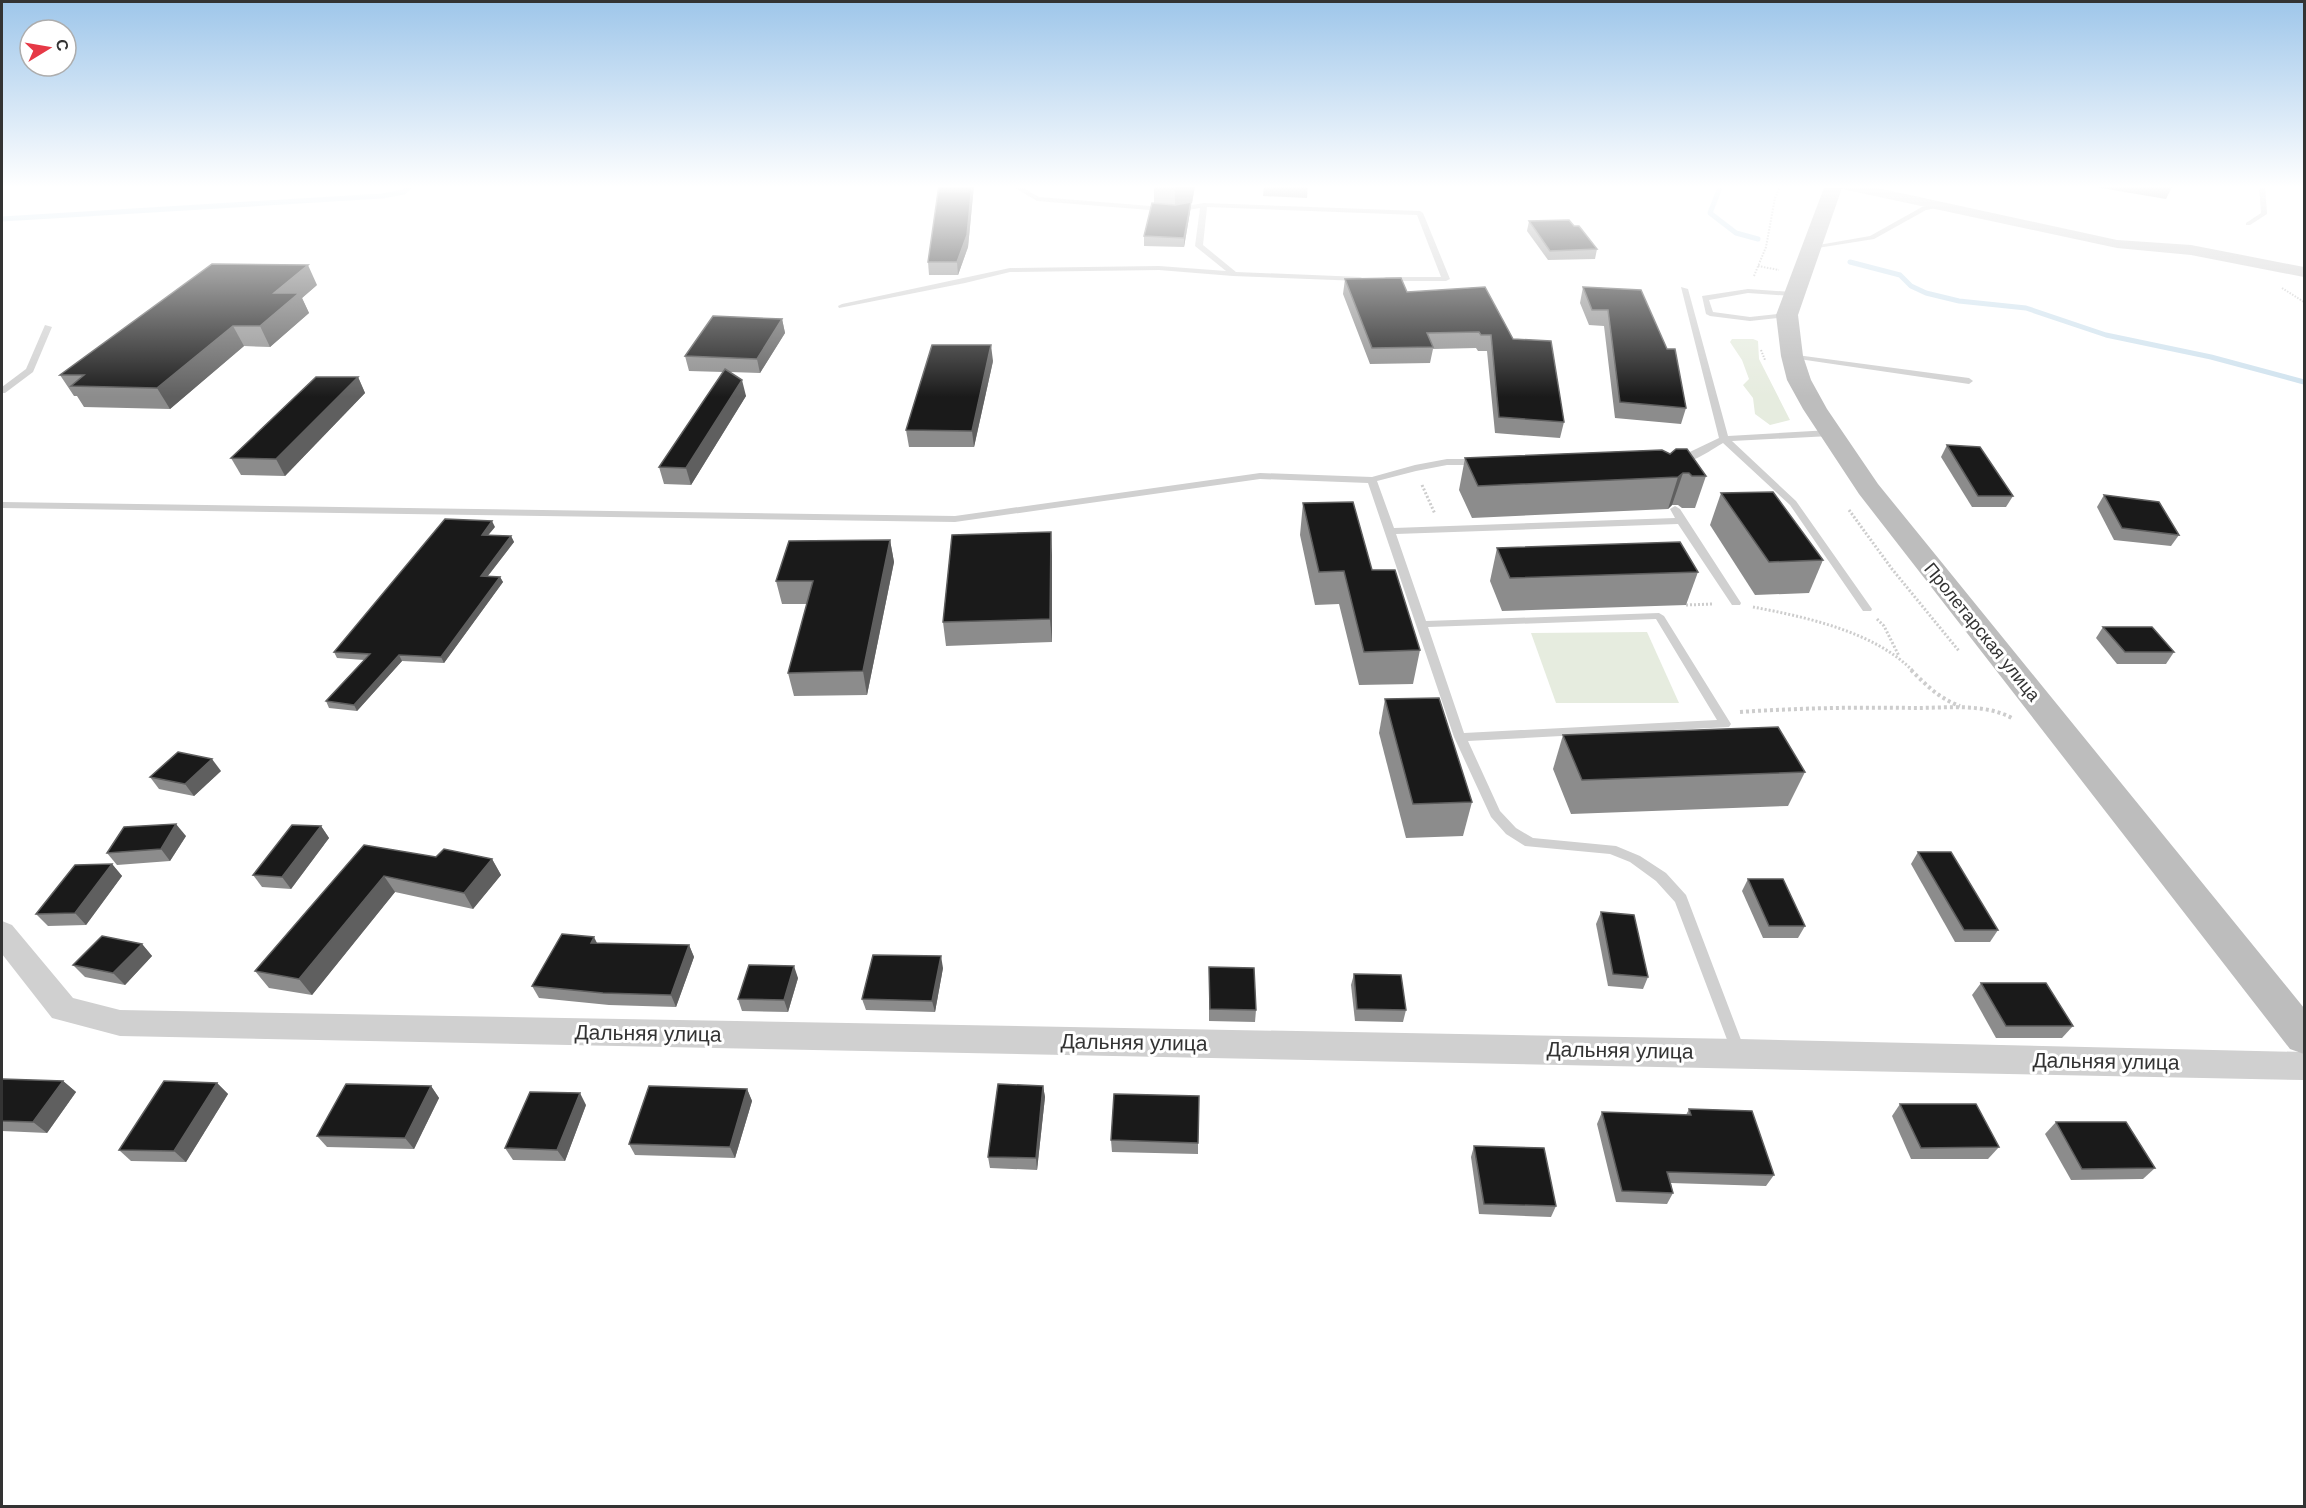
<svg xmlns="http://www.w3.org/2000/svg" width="2306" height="1508" font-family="Helvetica,sans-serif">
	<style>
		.green { fill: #e6ecdf }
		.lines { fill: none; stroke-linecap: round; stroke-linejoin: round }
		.stream { stroke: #cfe2ee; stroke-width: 5 }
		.path-far2 { stroke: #cdcdcd; stroke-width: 2; stroke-dasharray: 1.5 1.5; stroke-linecap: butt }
		.path-far1 { stroke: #cdcdcd; stroke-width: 3; stroke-dasharray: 2 2; stroke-linecap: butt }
		.path { stroke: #cdcdcd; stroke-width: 4; stroke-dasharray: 3 3; stroke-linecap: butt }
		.lane { fill: #d0d0d0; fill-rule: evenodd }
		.street { fill: #d0d0d0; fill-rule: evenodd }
		.secondary { fill: #bdbdbd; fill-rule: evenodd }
		.wall { fill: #8c8c8c }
		.shaded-wall { fill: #5f5f5f }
		.building { fill: #1a1a1a; stroke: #5f5f5f; stroke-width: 1.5 }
		.labels { text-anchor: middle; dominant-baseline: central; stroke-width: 6; stroke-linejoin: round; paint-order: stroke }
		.street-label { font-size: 18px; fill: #333; stroke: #fff }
		.near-street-label { font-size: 21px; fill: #333; stroke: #fff }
	</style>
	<rect width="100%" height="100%" fill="#fff"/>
	<g class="green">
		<path d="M1732,339h21l5,2 1,18 31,61 -20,5 -15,-11 -2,-16 -10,-13 6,-6 -7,-19 -12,-18z"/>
		<path d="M1647,632l32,71h-123l-25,-70z"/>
	</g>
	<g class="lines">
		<g class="stream">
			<path d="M1721,185l-11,28 26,20 22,6"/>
			<path d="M2,219l380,-23 22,-4 8,-7"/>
			<path d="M1850,262l50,13 11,11 15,7 33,8 67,7 80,27 105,22 93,25"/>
		</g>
		<g class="path-far2">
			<path d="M1758,266l21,4"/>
			<path d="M1754,276l12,-29 9,-49 6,-13"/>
			<path d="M2282,288l22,14"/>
			<path d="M1761,350l4,10"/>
		</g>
		<g class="path-far1">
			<path d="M1422,485l13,29"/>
			<path d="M1849,510l43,59 67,82"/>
			<path d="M1686,605l27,-1"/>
			<path d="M1753,607c53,10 122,25 160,64"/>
			<path d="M1877,619l7,7 15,30"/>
		</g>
		<g class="path">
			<path d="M1911,670c15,15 29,29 49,36"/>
			<path d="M1740,712c59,-4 117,-5 176,-4 32,0 68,-5 96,10"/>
		</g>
		<g class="lane">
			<path d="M1010,185h8l21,12 136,11 29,-5 216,8 3,2 27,66 -4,2h-60l-4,-2 4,-2h55l-24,-62 -210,-8 -4,38 33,27 124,5 4,2 -4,2 -127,-5 -74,-6 -149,2 -45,11 -126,25 -1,-2 4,-2 168,-36 149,-2 67,5 -31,-25 5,-38 -25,4 -138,-11z"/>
			<path d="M2259,185h6l2,29 -17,11h-4v-2l15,-10z"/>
			<path d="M1939,204l3,2 -1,1 -15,3 -52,29 -63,10 -4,-2 63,-11 52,-29z"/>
			<path d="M1681,287l7,2 40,147 102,-6 4,3 -4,3 -98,5 64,60 76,108 -1,2h-8l-73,-106 -67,-62c-13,7 -36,26 -50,17l46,-22z"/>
			<path d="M1748,289l45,3 4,2 -4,2 -45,-3 -39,7 4,12 37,5 37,-4 4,2 -4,2 -37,4 -40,-5 -4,-2 -4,-18z"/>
			<path d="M45,325l7,2 -19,45 -28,21h-3v-6l24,-18z"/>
			<path d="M1789,354l180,24 4,3 -4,3 -177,-26 -4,-2z"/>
			<path d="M1447,459h33l5,3 -5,3h-33l-31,6 -39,10 17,47 281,-10 -5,-9 5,-3 5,3 61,94 -1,2h-8l-54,-81 -282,10 30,87 233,-8 5,3 67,108 -2,3 -261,14 32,70 16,17 17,10 83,8 24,10 26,17 20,22 60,158 -2,5 -5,1 -5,-1 -59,-156 -19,-21 -26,-19 -20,-8 -85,-8 -19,-12 -15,-17 -37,-80 -86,-254 -108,-4 -305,43 -953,-14v-6l953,14 305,-43 112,4 43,-12zM1656,619l61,101 -253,13 -36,-106z"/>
		</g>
		<g class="street">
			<path d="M1835,185h29l253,55 74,5 113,22v10l-113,-22 -74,-7 -275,-59z"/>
			<path d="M2,921l10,4 61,73 47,12 1619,29 565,13v28l-2184,-44 -68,-18 -50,-64z"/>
		</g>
		<path class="secondary" d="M1825,185h18l-45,130 5,41 8,24 16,29 51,75 426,524v46l-14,-5 -431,-555 -56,-85 -16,-29 -6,-24 -5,-41z"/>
	</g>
	<g class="wall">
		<path d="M939,185h35l-6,62 -10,28h-29l-1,-13z"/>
		<path d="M1154,185h41l-3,18h-1l-1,9 -6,35 -40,-1v-10l10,-33z"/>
		<path d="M1264,185h44l-1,13 -44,-2z"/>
		<path d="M2083,185h90l-7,14z"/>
		<path d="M1529,221l45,5 23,23 -2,10 -47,1 -21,-29z"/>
		<path d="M1345,279l62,13 106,47 51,83 -4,16 -65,-5 -8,-82h-9l-2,-3 -43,1 -3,14 -60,1 -27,-70z"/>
		<path d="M317,285l-15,13 7,15 -39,34 -26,-1 -74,63 -86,-2 -7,-11h-3l-14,-21z"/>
		<path d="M1583,287l84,62 19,59 -5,16 -66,-6 -11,-92 -15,-1 -9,-22z"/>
		<path d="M782,319l3,14 -25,40 -30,-1 16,24 -55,89 -27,-1 -5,-17 64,-95 -34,-1 -4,-15z"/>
		<path d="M993,361l-19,86h-65l-3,-17z"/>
		<path d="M358,377l7,16 -80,83 -44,-1 -10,-17z"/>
		<path d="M1947,445l66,51 -7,11h-34l-31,-50z"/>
		<path d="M1662,450l44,26 -11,32h-13l-4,-3h-6l-4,4 -196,9 -13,-28 6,-32z"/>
		<path d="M1721,493l102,67 -14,33 -54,2 -45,-70z"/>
		<path d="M2104,495l75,40 -8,11 -57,-6 -17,-33z"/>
		<path d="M1303,503l69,67 48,80 -7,34 -54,1 -20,-81 -24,1 -15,-70z"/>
		<path d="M495,527l-7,8 23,1 3,6 -26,34 12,1 3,5 -59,81 -42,-2 -45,50 -28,-3 -3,-7 38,-41 -27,-2 -3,-6z"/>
		<path d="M890,540l4,22 -27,133 -73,1 -6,-23 19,-69h-25l-6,-23z"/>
		<path d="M1497,548l201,24 -12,33 -184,6 -12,-30z"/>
		<path d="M1052,555v87l-106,4 -3,-24z"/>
		<path d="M2103,627l71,25 -8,12h-49l-21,-26z"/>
		<path d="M1385,699l87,103 -9,34 -57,2 -27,-105z"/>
		<path d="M1563,735l242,37 -17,34 -217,8 -18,-45z"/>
		<path d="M221,771l-27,25 -35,-7 -9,-12z"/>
		<path d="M321,826l8,12 -38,51 -29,-2 -9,-12z"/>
		<path d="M186,836l-16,25 -53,4 -10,-12z"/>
		<path d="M364,845l72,12 56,2 9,16 -28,34 -78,-17 -83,103 -43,-7 -14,-17z"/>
		<path d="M1918,852l80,78 -8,12h-35l-44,-78z"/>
		<path d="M112,864l10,12 -36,49 -38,1 -12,-12z"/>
		<path d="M1748,879l57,47 -7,12h-35l-21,-47z"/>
		<path d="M1601,912l47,65 -5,12 -35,-3 -12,-62z"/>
		<path d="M142,944l10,12 -27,29 -40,-8 -12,-12z"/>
		<path d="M689,945l5,12 -18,50 -67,-2 -70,-7 -7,-12z"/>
		<path d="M1209,967l47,43 -1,12 -46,-1z"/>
		<path d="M943,968l-8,44 -69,-2 -4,-11z"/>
		<path d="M1354,974l52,36 -3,12 -48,-1 -4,-36z"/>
		<path d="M798,978l-10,34 -46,-1 -4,-12z"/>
		<path d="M1981,983l92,43 -11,12h-66l-24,-43z"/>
		<path d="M2,1079l61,2 13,11 -29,41 -45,-2z"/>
		<path d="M217,1083l11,11 -42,68 -55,-1 -12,-11z"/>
		<path d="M431,1086l8,12 -25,51 -87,-2 -10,-11z"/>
		<path d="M1043,1086l2,11 -8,73 -47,-2 -2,-11z"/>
		<path d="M747,1089l5,12 -17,57 -100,-3 -6,-11z"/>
		<path d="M1900,1104l99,43 -11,12h-77l-19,-43z"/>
		<path d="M586,1105l-21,56 -52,-1 -8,-12z"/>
		<path d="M1689,1109l85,66 -8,11 -95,-3 2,10 -6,11 -51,-2 -19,-78 5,-12 84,3z"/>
		<path d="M2056,1122l99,46 -12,11 -72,1 -26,-46z"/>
		<path d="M1111,1140l87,3v11l-86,-2z"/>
		<path d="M1474,1146l82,60 -5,11 -72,-3 -8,-57z"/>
	</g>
	<g class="shaded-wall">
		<path d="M972,185h2l-6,62 -10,28 -1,-13z"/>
		<path d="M1175,185h20l-3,18h-1l-1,9 -6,35v-9l-9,-32z"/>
		<path d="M308,265l9,20 -15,13 7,15 -39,34 -10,-21 14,-33z"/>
		<path d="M782,319l3,14 -25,40 -3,-14z"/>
		<path d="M233,326l11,20 -74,63 -13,-21z"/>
		<path d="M991,345l2,16 -19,86 -2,-16z"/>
		<path d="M358,377l7,16 -80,83 -9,-17z"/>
		<path d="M742,380l4,16 -55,89 -5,-17z"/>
		<path d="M1683,473l-11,32 -4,4 10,-32z"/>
		<path d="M492,521l3,6 -11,13 -2,-5z"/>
		<path d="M1051,532l1,23v87l-2,-23z"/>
		<path d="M511,536l3,6 -31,40 -2,-6z"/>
		<path d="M890,540l4,22 -27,133 -4,-24z"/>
		<path d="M500,577l3,5 -59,81 -3,-6z"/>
		<path d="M399,655l3,6 -45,50 -3,-6z"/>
		<path d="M212,759l9,12 -27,25 -9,-12z"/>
		<path d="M176,824l10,12 -16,25 -9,-12z"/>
		<path d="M321,826l8,12 -38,51 -9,-12z"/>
		<path d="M492,859l9,16 -28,34 -9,-16z"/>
		<path d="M112,864l10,12 -36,49 -11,-12z"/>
		<path d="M384,876l11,16 -83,103 -13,-16z"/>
		<path d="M594,937l6,12 -9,-6z"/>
		<path d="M142,944l10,12 -27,29 -12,-12z"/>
		<path d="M689,945l5,12 -18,50 -5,-12z"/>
		<path d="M941,956l2,12 -8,44 -3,-11z"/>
		<path d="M794,966l4,12 -10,34 -4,-12z"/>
		<path d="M63,1081l13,11 -29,41 -14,-11z"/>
		<path d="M217,1083l11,11 -42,68 -12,-11z"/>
		<path d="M431,1086l8,12 -25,51 -9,-11z"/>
		<path d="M1043,1086l2,11 -8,73 -1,-12z"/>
		<path d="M747,1089l5,12 -17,57 -5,-11z"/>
		<path d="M580,1093l6,12 -21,56 -8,-11z"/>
	</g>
	<g class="building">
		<path d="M939,185h33l-5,50 -10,27h-29z"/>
		<path d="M1191,202l-7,36 -40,-2 8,-33 23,2z"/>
		<path d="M1569,220l5,6h5l18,23 -47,2 -21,-30z"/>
		<path d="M212,264l96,1 -34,28h25l-39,33h-27l-76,62 -86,-2 13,-11h-24z"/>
		<path d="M1401,278l6,14 78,-5 28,52 38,2 13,81 -65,-5 -8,-82h-10l-2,-3 -52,1 6,14 -61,1 -27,-69z"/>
		<path d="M1583,287l58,3 26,59h8l11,59 -66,-6 -12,-92h-16z"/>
		<path d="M713,316l69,3 -25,40 -72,-3z"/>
		<path d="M932,345h59l-19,86 -66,-1z"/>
		<path d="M725,369l17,11 -56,88 -27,-1z"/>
		<path d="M316,377h42l-82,82 -45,-1z"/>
		<path d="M1947,445l33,2 33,49h-35z"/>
		<path d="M1676,449h11l19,27h-14l-3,-3h-6l-5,4 -200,9 -13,-28 197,-8 8,4z"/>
		<path d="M1773,492l50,68 -54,2 -48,-69z"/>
		<path d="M2104,495l55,7 20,33 -57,-7z"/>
		<path d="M1353,502l19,68h23l25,80 -56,2 -20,-81 -25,1 -16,-69z"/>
		<path d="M445,519l47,2 -10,14 29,1 -30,40 19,1 -59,80 -42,-2 -45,50 -28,-4 44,-47 -36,-2z"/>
		<path d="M1051,532l-1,87 -107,3 9,-87z"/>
		<path d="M890,540l-27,131 -75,2 25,-92h-37l13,-40z"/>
		<path d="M1680,542l18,30 -188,6 -13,-30z"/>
		<path d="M2103,627h49l22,25h-49z"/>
		<path d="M1439,698l33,104 -59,2 -28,-105z"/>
		<path d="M1778,727l27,45 -223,8 -19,-45z"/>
		<path d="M178,752l34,7 -27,25 -35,-7z"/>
		<path d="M176,824l-15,25 -54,4 17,-26z"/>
		<path d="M292,825l29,1 -39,51 -29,-2z"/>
		<path d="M364,845l72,12 8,-8 48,10 -28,34 -80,-17 -85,103 -44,-8z"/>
		<path d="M1918,852h33l47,78h-34z"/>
		<path d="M112,864l-37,49 -39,1 39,-49z"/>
		<path d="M1748,879h35l22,47h-36z"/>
		<path d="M1601,912l33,3 14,62 -35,-3z"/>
		<path d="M562,934l32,3 -3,6 98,2 -18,50 -68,-2 -71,-7z"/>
		<path d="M102,936l40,8 -29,29 -40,-8z"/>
		<path d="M873,955l68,1 -9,45 -70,-2z"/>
		<path d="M749,965l45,1 -10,34 -46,-1z"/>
		<path d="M1209,967l45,1 2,42 -46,-1z"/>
		<path d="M1354,974l47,1 5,35 -49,-1z"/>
		<path d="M1981,983h65l27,43h-67z"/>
		<path d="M2,1079l61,2 -30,41 -31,-1z"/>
		<path d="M164,1081l53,2 -43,68 -55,-1z"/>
		<path d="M346,1084l85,2 -26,52 -88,-2z"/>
		<path d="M998,1084l45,2 -7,72 -48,-1z"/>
		<path d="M649,1086l98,3 -17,58 -101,-3z"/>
		<path d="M530,1092l50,1 -23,57 -52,-2z"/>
		<path d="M1114,1094l85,2 -1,47 -87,-3z"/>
		<path d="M1900,1104h76l23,43 -78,1z"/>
		<path d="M1689,1109l63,2 22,64 -107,-3 6,21 -51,-2 -20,-79 89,3z"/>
		<path d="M2056,1122h70l29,46 -73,1z"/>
		<path d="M1474,1146l70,2 12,58 -72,-2z"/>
	</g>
	<linearGradient id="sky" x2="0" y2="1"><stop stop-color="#9ec6ea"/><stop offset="0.47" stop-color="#fff"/><stop offset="1" stop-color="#fff" stop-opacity="0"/></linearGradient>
	<rect width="2306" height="397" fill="url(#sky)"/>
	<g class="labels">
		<g class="street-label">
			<text transform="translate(1982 632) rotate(51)">Пролетарская улица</text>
		</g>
		<g class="near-street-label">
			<text transform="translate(648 1033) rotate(1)">Дальняя улица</text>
			<text transform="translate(1134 1042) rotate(1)">Дальняя улица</text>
			<text transform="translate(1620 1050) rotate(1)">Дальняя улица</text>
			<text transform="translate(2106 1061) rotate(1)">Дальняя улица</text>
		</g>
	</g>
	<rect width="2306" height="1508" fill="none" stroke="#333333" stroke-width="6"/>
	<g transform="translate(48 48) rotate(79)"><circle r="28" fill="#ffffff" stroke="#adadad" stroke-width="1.5"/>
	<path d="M0-4.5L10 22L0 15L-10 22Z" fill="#e63946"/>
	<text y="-9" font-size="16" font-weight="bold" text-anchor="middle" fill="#333333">С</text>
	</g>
</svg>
